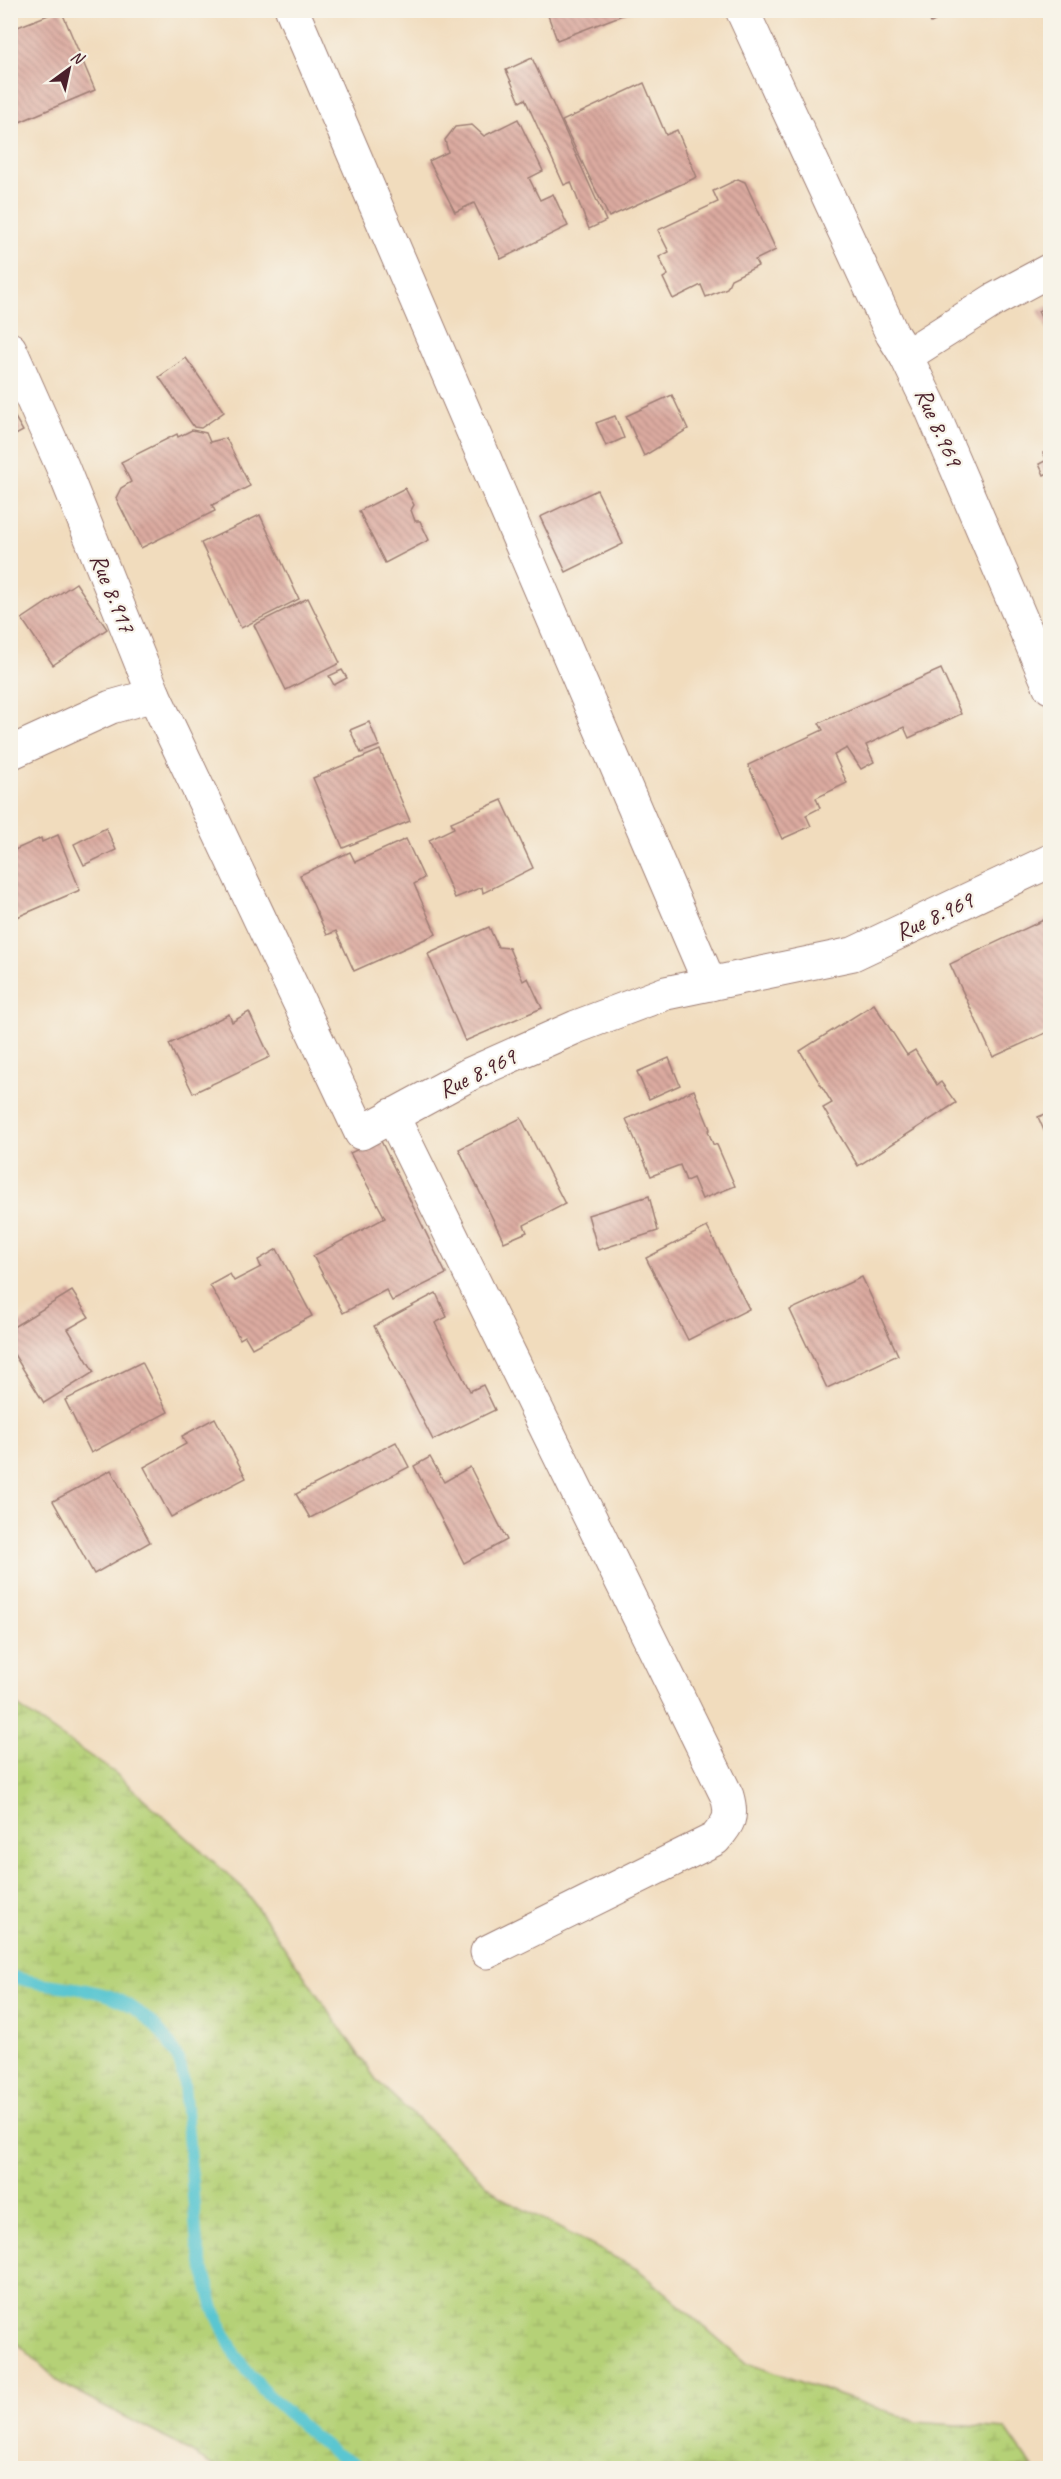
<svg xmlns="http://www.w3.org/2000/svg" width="1061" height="2479" font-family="Caveat,sans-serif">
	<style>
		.wetland { fill: url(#wetland-marsh); stroke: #807851; stroke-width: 1.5 }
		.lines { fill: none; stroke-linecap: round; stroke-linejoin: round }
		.stream { stroke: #5ac6d1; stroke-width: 12 }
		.building { fill: url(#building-back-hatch) }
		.minor-casing { stroke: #9e7e74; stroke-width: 35 }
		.minor { stroke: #fff; stroke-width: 33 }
		.labels { text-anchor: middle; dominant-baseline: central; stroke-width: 4.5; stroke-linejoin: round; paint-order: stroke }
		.street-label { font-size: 24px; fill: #4a1f2b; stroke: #f7f3e8 }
	</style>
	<defs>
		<pattern id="wetland-marsh" width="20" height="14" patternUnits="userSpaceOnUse" patternTransform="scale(1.5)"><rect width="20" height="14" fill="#b5d177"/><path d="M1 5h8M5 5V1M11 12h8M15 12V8" fill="none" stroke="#9db367"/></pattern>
		<pattern id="building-back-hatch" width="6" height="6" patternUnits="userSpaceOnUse" patternTransform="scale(1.5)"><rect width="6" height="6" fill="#dcaba0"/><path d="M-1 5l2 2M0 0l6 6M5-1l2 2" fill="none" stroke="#b48b83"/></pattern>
	</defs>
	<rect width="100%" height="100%" fill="#f7f3e8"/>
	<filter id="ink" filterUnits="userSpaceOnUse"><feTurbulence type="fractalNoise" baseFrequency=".0167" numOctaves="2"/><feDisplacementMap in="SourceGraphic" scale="12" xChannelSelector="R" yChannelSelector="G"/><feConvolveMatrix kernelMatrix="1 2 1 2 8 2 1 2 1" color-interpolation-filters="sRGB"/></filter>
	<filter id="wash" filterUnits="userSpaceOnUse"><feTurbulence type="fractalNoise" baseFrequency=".008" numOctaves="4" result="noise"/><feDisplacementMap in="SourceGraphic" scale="24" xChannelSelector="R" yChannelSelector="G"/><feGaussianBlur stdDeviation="1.35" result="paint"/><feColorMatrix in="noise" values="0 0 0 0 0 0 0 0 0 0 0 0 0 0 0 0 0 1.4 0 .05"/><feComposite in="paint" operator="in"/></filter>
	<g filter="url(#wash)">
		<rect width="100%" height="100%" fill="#f1dcbd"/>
		<path class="wetland" d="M10,1701l105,72 129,116 133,192 123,116 139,73 107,93 171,59 89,7 27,39h-817l-37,-23 -119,-62 -49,-46z"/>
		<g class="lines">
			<path class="stream" d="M10,1976c32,11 69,9 100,20 28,10 59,39 69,66 3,7 4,16 5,23l13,159 17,65 21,46 26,33 42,39 31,26 28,15"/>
		</g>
		<g id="blocks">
			<g class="building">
				<path d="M61,10l34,80 -80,34 -5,-10v-84z"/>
				<path d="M546,10h87v1l-76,29z"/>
				<path d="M925,10h31l-25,13z"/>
				<path d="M532,58l74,163 -17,8 -18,-47 -7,3 -39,-86 -5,3 -14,-32z"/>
				<path d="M644,83l22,52 11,-5 20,47 -88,40 -47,-96z"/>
				<path d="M518,119l25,52 -14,7 11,22 13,-6 15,32 -67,33 -27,-56 -19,9 -26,-51 19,-9 -3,-12 10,-13 17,-2 12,11z"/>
				<path d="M738,179l7,3 31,68 -21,10 3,6 -27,13 -4,9 -21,9 -5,-12 -28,14 -10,-21 5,-3 -9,-18 10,-5 -11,-22 60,-28 -5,-11z"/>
				<path d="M1050,305v30l-12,-24z"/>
				<path d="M186,358l38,54 -23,16 -7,-1 -35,-50z"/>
				<path d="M672,395l16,34 -44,27 -18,-40z"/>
				<path d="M10,409l13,22 -13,7z"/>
				<path d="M615,416l9,22 -18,8 -10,-23z"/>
				<path d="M192,430l14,3 4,9 16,-4 24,48 -38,19 3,6 -74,37 -25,-50 5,-10 10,-6 -10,-20 56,-28 1,3z"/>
				<path d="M1050,449v23l-6,3 -5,-11 8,-4 -4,-7z"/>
				<path d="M405,488l9,17 -3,5 4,11h5l9,19 -44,23 -26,-52z"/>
				<path d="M597,490l26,54 -57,28 -26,-55z"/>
				<path d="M260,515l39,84 -58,29 -40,-85z"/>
				<path d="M76,583l31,46 -54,36 -31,-46z"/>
				<path d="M308,598l32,65 -54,27 -32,-65z"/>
				<path d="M941,669l20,45 -52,24 -5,-11 -38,18 8,17 -13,7 -14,-21 -13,7 13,28 -31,15 4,10 -14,7 5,11 -29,13 -34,-74 75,-35 -4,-7z"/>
				<path d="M342,670l5,8 -13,7 -5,-9z"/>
				<path d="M369,722l10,24 -18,7 -11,-23z"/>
				<path d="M380,750l30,71 -67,27 -30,-70z"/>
				<path d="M502,800l31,68 -50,25 -1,-6 -27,11 -26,-58 25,-12 -3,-6z"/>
				<path d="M106,828l10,22 -32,15 -10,-21z"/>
				<path d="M58,835l22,55 -70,30v-68l31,-14 1,4z"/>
				<path d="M406,839l18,39 -10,6 22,50 -82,37 -18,-40 -9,4 -27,-60 50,-23 5,10z"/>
				<path d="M1050,917v114l-57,26 -43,-93z"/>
				<path d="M489,927l9,20 11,1 14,33 5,-3 14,30 -77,33 -37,-87z"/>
				<path d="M874,1004l33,51 8,-5 22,35 4,-3 15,21 -98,63 -35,-58 9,-5 -32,-52z"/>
				<path d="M249,1012l21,45 -77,36 -24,-49 60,-30 3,8z"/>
				<path d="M669,1058l11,27 -31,14 -12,-27z"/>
				<path d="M694,1090l16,39 -2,2 5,13 4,1 18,41 -33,13 -9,-21 -7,3 -6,-16 -29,11 -25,-57z"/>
				<path d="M1050,1112v32l-12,-27z"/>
				<path d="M521,1118l44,86 -41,21 3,7 -23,10 -45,-93z"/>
				<path d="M380,1139l66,135 -54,27 -6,-11 -43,23 -30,-57 72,-38 -35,-65z"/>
				<path d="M649,1196l9,35 -60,19 -10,-35z"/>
				<path d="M707,1227l42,82 -61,31 -42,-82z"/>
				<path d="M277,1249l35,67 -60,32 -7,-12 -5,3 -30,-54 20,-11 4,7 27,-14 -3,-7z"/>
				<path d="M862,1277l36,78 -71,33 -37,-78z"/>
				<path d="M72,1291l17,26 -21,12 26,43 -50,31 -34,-55v-19z"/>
				<path d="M436,1293l11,24 -12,6 35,68 13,-6 12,25 -62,30 -59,-114z"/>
				<path d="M142,1362l26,50 -77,41 -26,-53z"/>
				<path d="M215,1418l31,60 -75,39 -27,-50 42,-23 -4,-8z"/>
				<path d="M396,1442l13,25 -99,51 -14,-24z"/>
				<path d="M430,1457l14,25 26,-15 37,73 -43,23 -50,-97z"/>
				<path d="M111,1470l39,72 -56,32 -41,-73z"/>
			</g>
		</g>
	</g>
	<g filter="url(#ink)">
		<use href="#blocks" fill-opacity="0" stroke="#9e7e74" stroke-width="1.5"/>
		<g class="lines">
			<defs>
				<g id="minor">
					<path d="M292,10l418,974"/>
					<path d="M742,10l150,324 14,22"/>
					<path d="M1050,270l-56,30 -88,56 25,52 119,279"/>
					<path d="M10,349l52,117 92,229 -43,12 -101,46"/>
					<path d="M154,695l207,438 109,-59 106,-47 90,-34 187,-39 197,-93"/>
					<path d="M392,1115l335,681c6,21 2,27 -12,43l-228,113"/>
				</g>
			</defs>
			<use href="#minor" class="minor-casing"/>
			<use href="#minor" class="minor"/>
		</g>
	</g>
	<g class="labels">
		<g class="street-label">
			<text transform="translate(939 427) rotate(66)">Rue 8.969</text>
			<text transform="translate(113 593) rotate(68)">Rue 8.917</text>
			<text transform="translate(934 916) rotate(-25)">Rue 8.969</text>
			<text transform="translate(477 1073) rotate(-26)">Rue 8.969</text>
		</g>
	</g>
	<rect width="1061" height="2479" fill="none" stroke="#f7f3e8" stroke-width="36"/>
	<g transform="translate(69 69) rotate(33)" stroke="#f7f3e8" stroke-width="4.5" paint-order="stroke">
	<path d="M0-4.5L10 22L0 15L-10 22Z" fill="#4a1f2b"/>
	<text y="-9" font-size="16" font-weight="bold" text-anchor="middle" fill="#4a1f2b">N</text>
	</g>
</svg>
